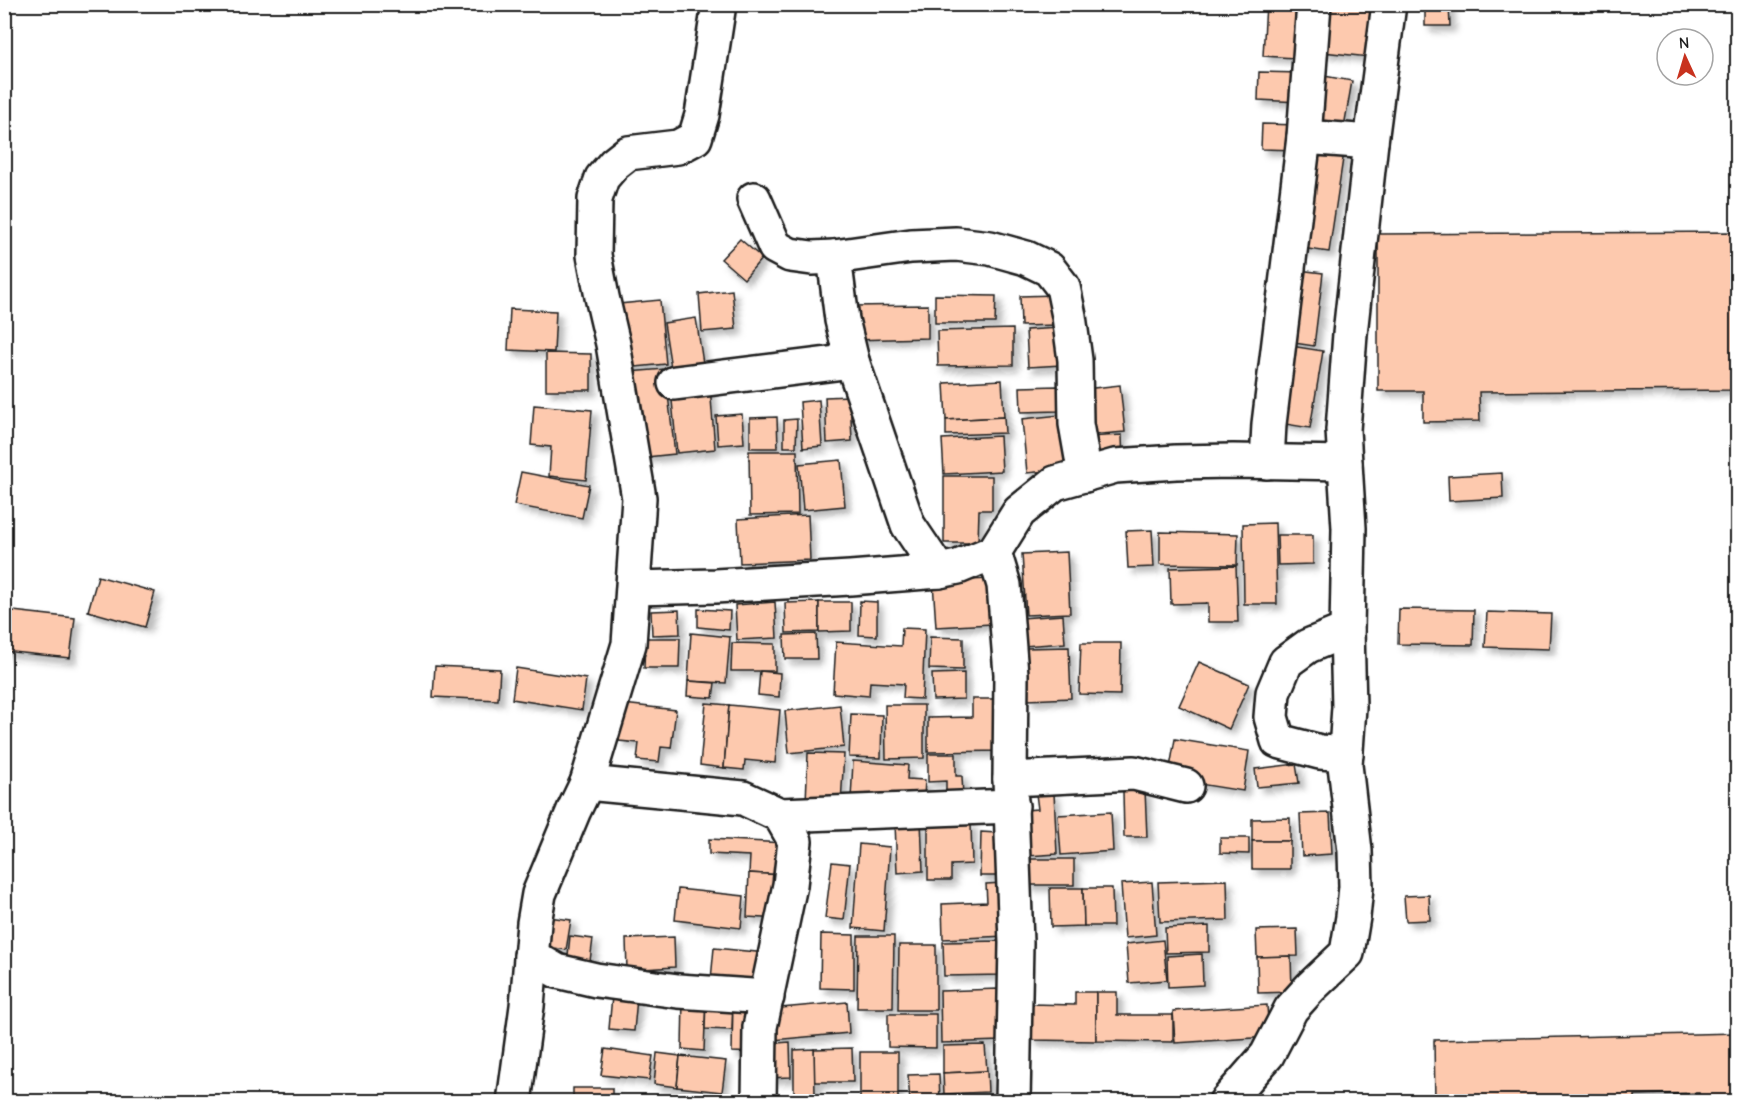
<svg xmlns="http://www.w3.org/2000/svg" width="1742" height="1106" font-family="'Comic Neue',sans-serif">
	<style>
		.building { fill: #fdc9ae; stroke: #1c1c1c; stroke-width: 1.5; filter: url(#shadow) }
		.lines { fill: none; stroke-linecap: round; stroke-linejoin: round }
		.minor-casing { stroke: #1c1c1c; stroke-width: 38 }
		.minor { stroke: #fff; stroke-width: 33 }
	</style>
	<defs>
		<filter id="shadow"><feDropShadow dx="5.5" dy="5.5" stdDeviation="3" flood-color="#0004"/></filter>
	</defs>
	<rect width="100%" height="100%" fill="#fff"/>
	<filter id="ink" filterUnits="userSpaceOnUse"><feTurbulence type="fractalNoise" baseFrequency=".0167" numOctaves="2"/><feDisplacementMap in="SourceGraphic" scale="12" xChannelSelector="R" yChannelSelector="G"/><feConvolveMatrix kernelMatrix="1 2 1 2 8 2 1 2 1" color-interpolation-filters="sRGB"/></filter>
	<g filter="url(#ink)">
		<g class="building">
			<path d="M1266,4h32l-3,54 -32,-2z"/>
			<path d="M1328,4h47l-6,53 -46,-5z"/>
			<path d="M1425,4h24l1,22h-25z"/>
			<path d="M1259,72l42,1 -1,29 -42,-2z"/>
			<path d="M1319,75l33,6 -8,46 -33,-6z"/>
			<path d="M1262,124l37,1 -1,25 -37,-1z"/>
			<path d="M1309,146l35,6 -15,100 -35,-5z"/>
			<path d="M1738,232v158l-259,2 1,29 -57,1v-31h-45v-157z"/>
			<path d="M740,239l22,19 -18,21 -23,-20z"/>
			<path d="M1290,269l33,4 -9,73 -33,-5z"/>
			<path d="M732,290l4,39 -34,3 -3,-38z"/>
			<path d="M935,295l61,1 -1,27h-60z"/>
			<path d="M1056,295l1,30 -36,1 -1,-30z"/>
			<path d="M660,300l6,64 -41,4 -6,-64z"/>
			<path d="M928,305v33l-76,2 -1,-34z"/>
			<path d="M510,309l46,2 -2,41 -46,-2z"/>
			<path d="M696,318l7,45 -32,5 -7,-45z"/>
			<path d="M1060,328l2,37 -34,2 -2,-37z"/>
			<path d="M1013,329v36l-75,1 -1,-35z"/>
			<path d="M1291,346l32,5 -13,77 -31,-5z"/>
			<path d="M546,353l45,1v36h-45z"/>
			<path d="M665,369l10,85 -38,4 -9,-86z"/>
			<path d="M1002,380l2,37 -58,3 -2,-37z"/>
			<path d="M1120,385l5,47 -35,3 -5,-46z"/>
			<path d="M710,386l5,63 -38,4 -6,-63z"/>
			<path d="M1058,386l1,25 -38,1 -1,-25z"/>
			<path d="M850,396l2,45 -25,2 -2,-46z"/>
			<path d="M819,400l3,46 -19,2 -3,-46z"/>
			<path d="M534,405l58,5 -6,70 -37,-4 2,-29 -20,-2z"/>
			<path d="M742,414l2,29 -26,2 -2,-29z"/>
			<path d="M1060,415l5,54 -38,4 -5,-54z"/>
			<path d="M777,417l1,31h-28v-30z"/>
			<path d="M1004,417l1,16 -59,2v-15z"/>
			<path d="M797,419l-1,28h-12v-27z"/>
			<path d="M1122,435l1,29 -34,3 -2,-30z"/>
			<path d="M1000,436l2,35 -58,3 -2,-35z"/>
			<path d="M749,451h48l1,63 -48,1z"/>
			<path d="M841,460l4,46 -42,4 -4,-46z"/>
			<path d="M521,472l68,13 -7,33 -68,-13z"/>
			<path d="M1502,473l1,25 -54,3 -1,-25z"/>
			<path d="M944,476h48v34h-13l-1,33h-34z"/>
			<path d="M808,515l2,45 -70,3 -2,-44z"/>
			<path d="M1275,523l2,81h-33l-1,-80z"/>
			<path d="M1152,530l2,37 -26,1 -2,-37z"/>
			<path d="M1160,532l78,2 -1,31 -77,-1z"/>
			<path d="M1277,535h36v29l-35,1z"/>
			<path d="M1067,552l3,61 -44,2 -4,-61z"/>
			<path d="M1236,566l2,56h-30v-19l-37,1 -1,-36z"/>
			<path d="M98,576l57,16 -10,35 -57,-16z"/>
			<path d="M989,579l3,45 -56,3 -3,-45z"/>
			<path d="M860,601l17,1v34l-18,-1z"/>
			<path d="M775,602l2,36 -40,2 -2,-35z"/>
			<path d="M819,602v30l-33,1 -1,-30z"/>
			<path d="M819,602h32v29l-32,1z"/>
			<path d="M698,609l32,2 -1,19 -31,-3z"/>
			<path d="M1399,609l75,1 -1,35 -75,-1z"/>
			<path d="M4,610l71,8 -5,40 -66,-7z"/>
			<path d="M679,610l1,24 -28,1 -1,-24z"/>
			<path d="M1487,612l64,2 -2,35 -64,-2z"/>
			<path d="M1063,615l2,28 -42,3 -2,-28z"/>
			<path d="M902,628l23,1 -3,70 -19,-1 1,-14 -34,-2 -1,14 -36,-3 3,-51 65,4z"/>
			<path d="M691,633l39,4 -4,46 -38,-2z"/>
			<path d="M816,634l1,25h-32l-1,-24z"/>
			<path d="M930,637l33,1v32l-34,-1z"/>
			<path d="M645,638h35l-1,30h-35z"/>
			<path d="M732,643l43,1v27h-44z"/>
			<path d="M1081,643h40l-1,52 -41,-1z"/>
			<path d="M1069,647l2,51 -43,2 -2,-52z"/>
			<path d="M1199,662l50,22 -20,45 -50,-23z"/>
			<path d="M435,666l65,3 -2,31 -65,-3z"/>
			<path d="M516,668l70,11 -4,31 -70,-11z"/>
			<path d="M760,671l20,2 -1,24 -21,-2z"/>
			<path d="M964,673v26l-31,1 -1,-26z"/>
			<path d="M688,681l27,2 -2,15 -26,-2z"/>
			<path d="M972,699h31l1,52 -76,1v-34l44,-1z"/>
			<path d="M706,703l23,2 -5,63 -24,-3z"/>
			<path d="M623,704l53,6 -5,38 -10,-1 -2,15 -22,-2 2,-17 -20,-2z"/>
			<path d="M729,705l51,5 -5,53 -30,-3 -1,10 -20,-2z"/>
			<path d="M840,705l4,42 -55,6 -4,-42z"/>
			<path d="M885,705h39v53l-38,1z"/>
			<path d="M851,714l31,1 -1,43 -32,-1z"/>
			<path d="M1175,739l74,12 -6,40 -75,-12z"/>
			<path d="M808,753l36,1 -3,49 -35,-1z"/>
			<path d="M928,754h28v22h6l1,21h-17v-16l-18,1z"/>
			<path d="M853,761l55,4 -1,14 18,1 -1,17 -73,2z"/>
			<path d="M1296,764l3,19 -42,4 -2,-18z"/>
			<path d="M1145,790l2,47h-23l-1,-46z"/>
			<path d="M1054,793l3,61 -30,2 -3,-46 14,-1 -2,-15z"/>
			<path d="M1111,812l2,39 -52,4 -3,-40z"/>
			<path d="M1330,813l2,41 -30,2 -2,-42z"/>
			<path d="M1290,818v23h-38v-22z"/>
			<path d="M921,821l2,50 -26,2 -2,-51z"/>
			<path d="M971,823l1,41 -21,1v15h-23v-56z"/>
			<path d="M981,832l16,1 -1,43h-16z"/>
			<path d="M1220,838h29v16l-29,-1z"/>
			<path d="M709,839l75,4 -2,32 -33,-2 1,-17 -41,-2z"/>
			<rect x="1252" y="841" width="38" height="28"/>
			<path d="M859,844l31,3 -6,84 -31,-3z"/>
			<rect x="1027" y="859" width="47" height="26"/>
			<path d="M832,862l18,2 -6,56 -19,-2z"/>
			<path d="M749,873l33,2 -2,44 -33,-2z"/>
			<path d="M1227,880l1,40 -68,2 -2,-40z"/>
			<path d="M1152,882l4,53 -31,3 -4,-54z"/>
			<path d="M1003,883l3,53 -63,3 -1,-35 45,-2 -1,-18z"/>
			<path d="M1050,888h33l1,38 -33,1z"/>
			<path d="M1083,888h29l1,38h-29z"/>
			<path d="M678,889l66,7 -3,32 -66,-8z"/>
			<path d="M1429,895l1,25 -24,1 -2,-25z"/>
			<path d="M548,917l23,3 -5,30 -23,-4z"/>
			<path d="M1209,926v26l-43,1 -1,-25z"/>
			<path d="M1297,929l1,27 -41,1 -1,-27z"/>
			<path d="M821,934l33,1v54l-34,-1z"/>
			<path d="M570,936l23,3 -4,29 -22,-3z"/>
			<path d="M858,936h36l-1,72h-36z"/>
			<path d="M674,937l1,30 -48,3 -1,-31z"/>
			<path d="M1163,940l4,40 -38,3 -3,-39z"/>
			<path d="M1002,941l1,34 -59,1 -1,-34z"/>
			<path d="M899,945h37v65h-38z"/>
			<path d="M714,948l53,5 -4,41 -53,-4z"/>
			<path d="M1202,954l1,31 -35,2 -1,-31z"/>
			<path d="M1291,956l1,36 -34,1 -1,-36z"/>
			<path d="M998,989l2,52 -59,2 -1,-52z"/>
			<path d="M1075,992h21v49l-65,-1v-36l44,1z"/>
			<path d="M1096,992h21v23h56v27l-77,-1z"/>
			<path d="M612,996l25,2 -3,33 -25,-2z"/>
			<path d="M683,998l23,1 -2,52 -22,-2z"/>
			<path d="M706,999l27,1 -1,30 -27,-1z"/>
			<path d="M733,1000l26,1 -2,52 -25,-1z"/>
			<path d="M847,1002l2,31 -76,7 -3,-31z"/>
			<path d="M1267,1005l2,32 -94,6 -2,-32z"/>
			<path d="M888,1014h48v34l-48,-1z"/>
			<path d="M1738,1033v69h-39v-9l-64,2v7h-200l-1,-62z"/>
			<path d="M790,1042l1,35 -26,1 -2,-34z"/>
			<path d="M985,1045l2,26 -44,2v-27z"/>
			<path d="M852,1048l1,34h-39v-33z"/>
			<path d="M605,1049l48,7 -4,24 -48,-5z"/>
			<path d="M814,1049l1,45 -21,1v-45z"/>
			<rect x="860" y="1052" width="38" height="50"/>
			<path d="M657,1053l23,3 -3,31 -23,-3z"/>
			<path d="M680,1056l46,5 -4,31 -45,-5z"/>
			<path d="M987,1071l1,21 -44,2 -1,-21z"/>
			<path d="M939,1074l1,28h-30l-2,-27z"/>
			<path d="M573,1088h39v14h-60v-2l21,-1z"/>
			<rect x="617" y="1098" width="50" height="4"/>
		</g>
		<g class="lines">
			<defs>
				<g id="minor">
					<path d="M1304,137l10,-133"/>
					<path d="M754,199l21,48 15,8 22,3 22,-1 77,-11 45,-2 34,4 36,10 23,11 14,18 6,29 6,44 1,64 9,51"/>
					<path d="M834,257l8,63 10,41 56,164 31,46"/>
					<path d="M675,383l177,-22"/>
					<path d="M1267,462l2,-38 35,-287 67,5"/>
					<path d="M994,552l10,33 7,89 -1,105 6,164 -3,159"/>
					<path d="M634,588l81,-2 135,-8 89,-7 19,-4 36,-15 25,-40 36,-29 60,-17 61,-4 57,-1 112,2 -2,-33 7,-96 21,-192 18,-138"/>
					<path d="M1346,754l-26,-2 -42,-11 -7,-24 2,-24 13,-31 22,-16 39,-16"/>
					<path d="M1010,779l124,-6 52,13"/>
					<path d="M587,783l156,15 37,17 15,26 -5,44 -30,142 -1,75"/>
					<path d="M780,815l232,-9"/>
					<path d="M531,956l26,15 39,9 82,11 89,6"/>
					<path d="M514,1102l13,-96 7,-83 5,-29 35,-84 13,-27 42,-139 10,-146 -26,-154 -11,-47 -8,-42 1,-56 7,-21 12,-14 14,-11 50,-6 17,-9 7,-23 17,-111"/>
					<path d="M1226,1102l41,-47 24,-46 20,-22 36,-34 6,-36 3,-30 -1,-36 -10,-86 4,-58 -2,-77 2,-102 -4,-65"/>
				</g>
			</defs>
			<use href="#minor" class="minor-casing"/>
			<use href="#minor" class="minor"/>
		</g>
	</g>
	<rect width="1742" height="1106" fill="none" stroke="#fff" stroke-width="24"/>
	<rect x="12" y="12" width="1718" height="1082" fill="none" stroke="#1c1c1c" stroke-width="2" filter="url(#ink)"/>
	<g transform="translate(1685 57) rotate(356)"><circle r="28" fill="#ffffff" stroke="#a4a4a4" stroke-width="1.5"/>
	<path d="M0-4.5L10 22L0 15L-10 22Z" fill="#c8321e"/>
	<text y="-9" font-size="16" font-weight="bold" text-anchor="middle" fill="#1c1c1c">N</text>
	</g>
</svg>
